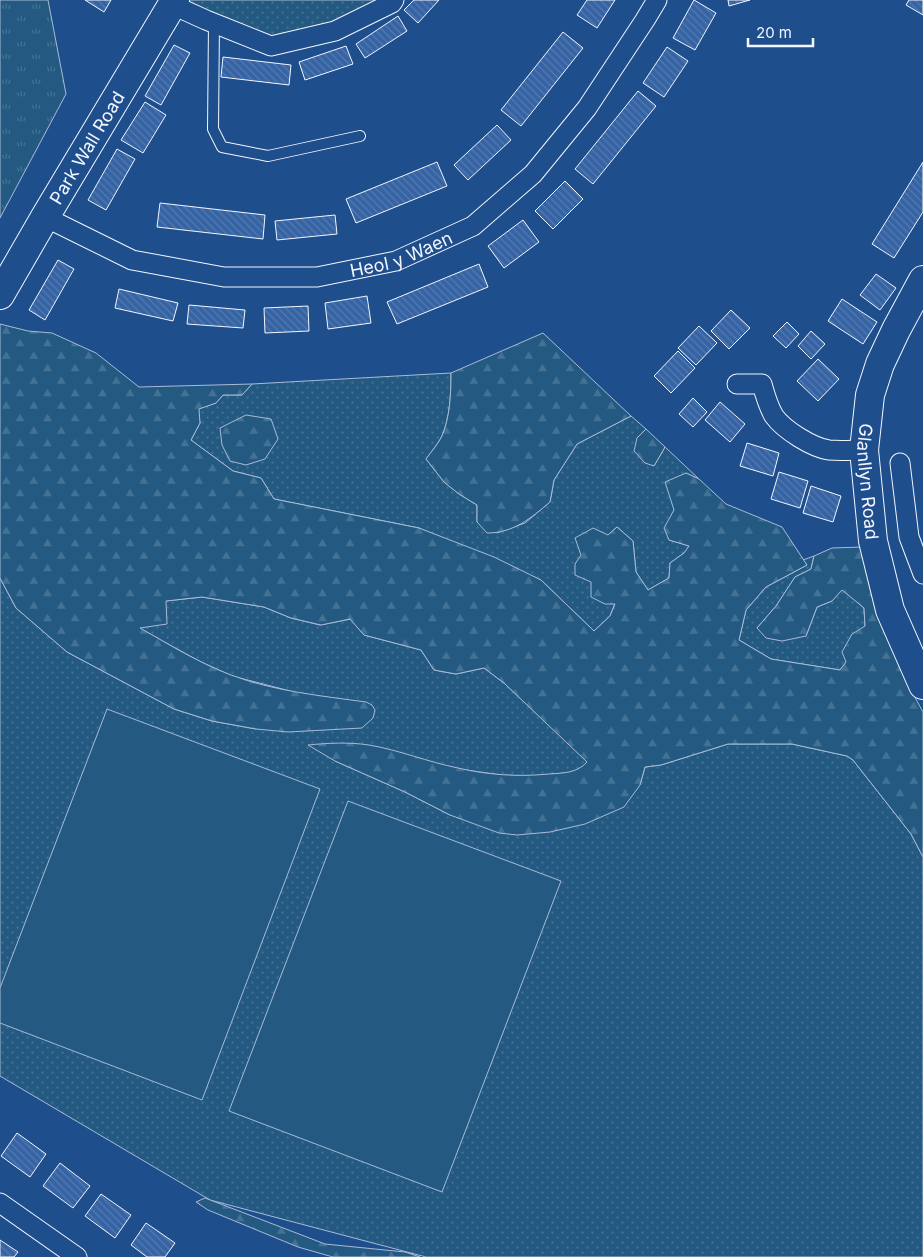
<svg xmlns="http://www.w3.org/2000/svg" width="923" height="1257" font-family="Inter,sans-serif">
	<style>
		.grass { fill: url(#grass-dots); stroke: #a8bbd7 }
		.forest { fill: url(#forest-firs); stroke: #a8bbd7 }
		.park { fill: url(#park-tufts); stroke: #a8bbd7 }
		.pitch { fill: #245a82; stroke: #a8bbd7 }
		.building { fill: url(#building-back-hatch); stroke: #f2f6ff }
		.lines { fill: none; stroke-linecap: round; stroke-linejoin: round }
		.lane-casing { stroke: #f2f6ff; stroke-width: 12 }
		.street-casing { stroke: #f2f6ff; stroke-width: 21 }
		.secondary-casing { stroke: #f2f6ff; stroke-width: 30 }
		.lane { stroke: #1f4e8c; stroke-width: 10 }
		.street { stroke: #1f4e8c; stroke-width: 19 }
		.secondary { stroke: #1f4e8c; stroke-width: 28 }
		.labels { text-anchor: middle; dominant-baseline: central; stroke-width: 4; stroke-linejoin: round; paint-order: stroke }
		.street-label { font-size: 18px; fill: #f2f6ff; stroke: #1f4e8c }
	</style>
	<defs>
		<pattern id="grass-dots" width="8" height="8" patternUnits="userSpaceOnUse" patternTransform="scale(1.25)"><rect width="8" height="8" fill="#245a82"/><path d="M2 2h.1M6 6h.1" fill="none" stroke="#447295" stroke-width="1.8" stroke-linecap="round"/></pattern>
		<pattern id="forest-firs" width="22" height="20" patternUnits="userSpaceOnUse" patternTransform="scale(1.25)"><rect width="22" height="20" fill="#245a82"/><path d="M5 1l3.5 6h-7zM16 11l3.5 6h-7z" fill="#447295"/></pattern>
		<pattern id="park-tufts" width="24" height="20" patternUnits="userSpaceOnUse" patternTransform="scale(1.25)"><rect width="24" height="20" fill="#245a82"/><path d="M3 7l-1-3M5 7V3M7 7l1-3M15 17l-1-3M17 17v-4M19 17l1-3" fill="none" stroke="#447295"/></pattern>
		<pattern id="building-back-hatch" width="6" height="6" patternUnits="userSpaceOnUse" patternTransform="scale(1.25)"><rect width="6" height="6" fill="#3563a3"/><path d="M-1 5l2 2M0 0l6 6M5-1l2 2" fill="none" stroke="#537ab1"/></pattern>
	</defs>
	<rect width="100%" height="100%" fill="#1f4e8c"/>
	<g class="grass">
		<path d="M175,0h219l-123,46z"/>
		<path d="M451,373c0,21 -1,44 -9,63 -4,8 -11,16 -16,23l18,23 15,12 18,11v17l20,11 28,-10 25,-21 4,-22 23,-36 54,-28 15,13 -9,9 17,28 11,-19 34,32 -13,-6 -12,37 -5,30 21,6 -6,7 -14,10 -1,15 -21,12 -12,-18 -3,-31 -16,-14 -9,8 -17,47 24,21 -5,13 -16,15 -53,-51 -122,-52 -145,-29 -13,-21 -28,-7 -42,-31 9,-17 -2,-14 18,-6 7,-8h19l10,-11z"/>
		<path d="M814,556l-3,13 -16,8 -19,29 -19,22 49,8 11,-29 15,-6 10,-12 22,19 1,18 -19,36 -6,8 -69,-11 -32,-19 7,-30 20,-23 41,-22 -4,-5z"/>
		<path d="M0,578l16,30 51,44 107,57 38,12 44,8 38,-37 -62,-16 -33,-15 -60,-33 27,-27 36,-4 62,10 27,11 29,7 31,-6 13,16 57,15 13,20 22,4 28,-6 20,15 84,79 -7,7 -14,4 -37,3 -29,-1 -42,-6 -124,-8 70,31 45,23 190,-30 5,-18 16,-2 67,-21h64l55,12 6,4 58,74 12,23v400h-497l-216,-57 -210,-124z"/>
	</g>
	<g class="forest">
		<path d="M0,324l28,7 24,2 44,20 43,34 113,-3 -10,11h-19l-7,8 -17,6 1,14 -9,17 42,31 28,7 13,21 145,29 75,29 47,23 53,51 16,-15 5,-12h-10l-14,-7v-15l-16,-7v-11l6,-9 -6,-17 18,-10 15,7 9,-8 16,14 3,31 12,18 21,-12 1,-15 14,-10 5,-7 -20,-6 -5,-12 10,-18 -9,-28 21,-9 13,6 27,25 56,23 25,38 -41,22 -20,23 -7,30 32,19 69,11 6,-8 -4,-10 10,-18 13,-8 -1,-18 -22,-18 -10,11 -15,6 -11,29 -24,5 -16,-3 -9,-10 19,-22 19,-29 16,-8 3,-13 18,-8 30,-1 45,136 16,29v145l-12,-23 -58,-74 -6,-4 -55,-12h-64l-67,21 -16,2 -5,18 -16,22 -39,17 -35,8 -33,3 -18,-2 -49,-18 -45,-23 -70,-31 -27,-16c20,-2 41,-3 61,0 30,5 59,17 89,23 30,7 60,9 91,6 15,-1 28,-1 38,-12l-83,-79 -20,-15 -28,6 -22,-4 -13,-20 -57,-15 -14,-16 -29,6 -30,-7 -27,-11 -62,-10 -36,4 1,23 -27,4c30,17 59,35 91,47 42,16 91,21 135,27l6,3 3,5 -2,8 -11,10 -74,4 -32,-3 -44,-8 -38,-12 -107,-57 -51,-44 -16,-30z"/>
		<path d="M543,333l88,83 -54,28 -23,36 -4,22c-20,17 -37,31 -63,31l-10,-11v-17l-18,-11 -15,-12 -18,-23c5,-7 12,-15 16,-23 8,-19 9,-42 9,-63z"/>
		<path d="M246,415l25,4 7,20 -13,20 -19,6 -16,-4 -8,-16 -2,-17z"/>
		<path d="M646,429l19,18 -11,19 -9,-3 -11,-12 3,-13z"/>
		<path d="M205,1198l120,46 80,8 15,5h-87l-35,-10 -90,-37 -12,-8z"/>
	</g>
	<path class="park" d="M0,0h48l18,94 -66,124z"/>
	<g class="pitch">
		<path d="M107,709l213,80 -118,311 -202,-77v-35z"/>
		<path d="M348,801l213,80 -119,311 -213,-81z"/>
	</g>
	<g class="building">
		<path d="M85,0h26l-7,12z"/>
		<path d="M414,0h25l-21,23 -14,-13z"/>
		<path d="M587,0h28l-18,28 -20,-13z"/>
		<path d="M694,0l22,13 -21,37 -22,-12z"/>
		<path d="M728,0h22l-21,6z"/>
		<path d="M909,0h14v15l-17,-10z"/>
		<path d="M398,16l9,15 -42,27 -9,-14z"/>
		<path d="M563,32l20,16 -62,78 -20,-16z"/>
		<path d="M174,45l16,8 -29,52 -16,-9z"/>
		<path d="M346,46l7,18 -48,16 -6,-18z"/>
		<path d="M667,47l21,14 -24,36 -21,-14z"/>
		<path d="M223,57l68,8 -2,20 -68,-8z"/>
		<path d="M638,91l18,15 -63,78 -18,-15z"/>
		<path d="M145,102l21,13 -23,38 -22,-13z"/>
		<path d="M497,125l14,15 -43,40 -14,-15z"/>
		<path d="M117,149l18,10 -29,51 -18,-10z"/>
		<path d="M437,162l10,24 -91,37 -10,-24z"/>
		<path d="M923,162v50l-29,46 -22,-14z"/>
		<path d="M565,181l18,18 -30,30 -18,-18z"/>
		<path d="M160,203l105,12 -2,24 -106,-12z"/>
		<path d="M335,215l2,19 -60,6 -2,-19z"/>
		<path d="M523,220l16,22 -35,26 -16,-22z"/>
		<path d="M58,260l16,9 -29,51 -16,-10z"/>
		<path d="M479,264l9,23 -91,37 -10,-22z"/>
		<path d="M876,274l20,14 -16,22 -20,-15z"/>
		<path d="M119,289l59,14 -5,18 -58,-13z"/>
		<path d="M367,296l4,27 -43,6 -3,-26z"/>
		<path d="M842,299l35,23 -14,22 -35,-23z"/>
		<path d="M189,305l56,5 -2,18 -56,-4z"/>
		<path d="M308,306l1,25 -44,2 -1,-25z"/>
		<path d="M731,310l19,18 -21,21 -18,-18z"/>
		<path d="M787,322l12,12 -13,14 -13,-12z"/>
		<path d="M699,326l18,17 -21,22 -18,-17z"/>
		<path d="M811,331l14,13 -14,15 -13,-13z"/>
		<path d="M678,351l17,17 -24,25 -17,-17z"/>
		<path d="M818,359l21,20 -21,22 -21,-20z"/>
		<path d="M693,398l14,14 -14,15 -14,-13z"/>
		<path d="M720,402l25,22 -15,18 -25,-22z"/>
		<path d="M747,443l32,10 -6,23 -33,-10z"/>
		<path d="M779,472l29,9 -8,27 -29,-9z"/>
		<path d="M811,486l30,10 -8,26 -30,-9z"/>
		<path d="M17,1133l29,21 -16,23 -29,-21z"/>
		<path d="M60,1163l30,23 -17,22 -30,-22z"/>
		<path d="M101,1194l30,21 -16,23 -30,-22z"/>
		<path d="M146,1223l29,20 -10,14h-18l-16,-12z"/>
		<path d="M0,1240l18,12 -4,5h-14z"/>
	</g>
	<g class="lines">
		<defs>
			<path id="lane" d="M214,23l-1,106 9,18 46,9 92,-20"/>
			<g id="street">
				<path d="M173,5l33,15 65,26 64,-15 57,-28 2,-3"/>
				<path id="s1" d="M45,217l87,43 92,17h93l79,-16 77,-35 60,-52 54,-66 58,-88 12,-20"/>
				<path d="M737,384h25c3,11 6,22 12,32 10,14 39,32 55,34 12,1 24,0 35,0"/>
				<path d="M900,463l9,74 14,37"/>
				<path d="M0,1203l77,54"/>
			</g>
			<g id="secondary">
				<path id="s2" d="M923,280l-27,50 -16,34 -10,31 -6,55 9,91 17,69 33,75"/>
				<path id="s3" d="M0,295l45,-78 130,-217"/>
			</g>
		</defs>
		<use href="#lane" class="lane-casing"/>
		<use href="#street" class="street-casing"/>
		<use href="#secondary" class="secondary-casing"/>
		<use href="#lane" class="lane"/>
		<use href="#street" class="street"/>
		<use href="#secondary" class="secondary"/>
	</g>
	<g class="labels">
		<g class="street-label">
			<text stroke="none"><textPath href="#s3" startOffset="171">Park Wall Road</textPath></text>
			<text stroke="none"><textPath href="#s1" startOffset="371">Heol y Waen</textPath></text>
			<text stroke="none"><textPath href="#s2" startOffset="214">Glanllyn Road</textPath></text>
		</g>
	</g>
	<path d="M748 38v8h65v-8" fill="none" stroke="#f2f6ff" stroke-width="2.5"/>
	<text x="756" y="38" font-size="15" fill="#f2f6ff" stroke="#1f4e8c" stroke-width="4" paint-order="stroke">20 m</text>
</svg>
